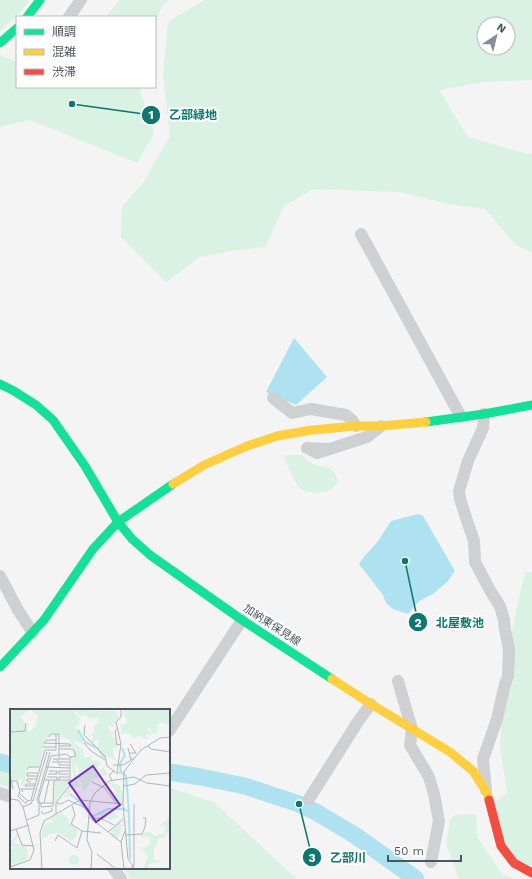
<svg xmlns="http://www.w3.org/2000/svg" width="532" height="879" font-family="'Work Sans','Noto Sans JP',sans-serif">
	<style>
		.green { fill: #d9f2e3; fill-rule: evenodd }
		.water { fill: #aee2f0 }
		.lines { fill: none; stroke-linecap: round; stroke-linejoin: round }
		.river { stroke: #aee2f0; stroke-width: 17 }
		.street { stroke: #ced0d2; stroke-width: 12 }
		.fast { stroke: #16e098; stroke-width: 9 }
		.slow { stroke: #ffcf43; stroke-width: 9 }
		.jam { stroke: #f24e42; stroke-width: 9 }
		.labels { text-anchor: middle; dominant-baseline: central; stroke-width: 4; stroke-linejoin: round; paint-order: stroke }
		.street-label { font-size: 11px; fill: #4a5661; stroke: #fff }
		.inset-river { fill: none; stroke: #aee2f0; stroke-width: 2 }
		.inset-road { fill: none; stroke: #b0b5b9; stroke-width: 1 }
		.view { fill: #7b2cbf; fill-opacity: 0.15; stroke: #7b2cbf; stroke-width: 2 }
		.inset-edge { fill: none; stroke: #4a5661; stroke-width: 2 }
		.leader { fill: none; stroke: #0f766e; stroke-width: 1.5 }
		.callout-dot { fill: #0f766e; stroke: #fff; stroke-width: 1.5 }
		.mark-label { font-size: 12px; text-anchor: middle; font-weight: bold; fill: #fff }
		.callout-label { font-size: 12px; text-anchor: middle; font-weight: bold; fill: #0f766e; stroke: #fff; stroke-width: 4; stroke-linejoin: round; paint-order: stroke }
	</style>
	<rect width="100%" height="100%" fill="#f4f4f4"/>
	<g class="green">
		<path d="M0,0h30c-9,12 -19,21 -30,31z"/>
		<path d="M120,0h49l-7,6 -7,19v-8h-50z"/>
		<path d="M204,0h328v80l-48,2 -45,8 29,47 59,17 5,-1v100l-16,-8 -31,-36 -36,-5 -50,-12 -86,-3 -29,17 -19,41 -34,4 -31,6 -34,25 -45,-45 1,-31 21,-23 27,-47 -7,-61 5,-53zM484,24h24v24h-24z"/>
		<path d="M0,55l17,7v25h122l15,46 -17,30 -107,-43 -30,7z"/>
		<path d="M288,455h14l6,7 10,4 9,1 8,6 3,9 -9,9 -11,2 -14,-2 -7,-6 -14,-29z"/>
		<path d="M525,572h7v295l-16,-9 -9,-13 -13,-43 13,-8 -7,-48 4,-57 5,-46z"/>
		<path d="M0,769l11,2v18l-11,-4z"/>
		<path d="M169,787l46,16 82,76h-167l-6,-11h45z"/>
		<path d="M476,814l1,23 26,38 13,4h-57l-13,-35 4,-24 5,-5z"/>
	</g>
	<g class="water">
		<path d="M294,338l33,39 -31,28 -30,-13z"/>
		<path d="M418,514l5,2 32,55 -8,11 -14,12 -14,7 -11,13 -15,-5 -7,-6 -3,-8 -24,-31 4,-6 15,-17 13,-20z"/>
	</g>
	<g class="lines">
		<g class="river">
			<path d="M0,762l11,3"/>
			<path d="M169,772l32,5 44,9 54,18 17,8 40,24 60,43"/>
		</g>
		<g class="street">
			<path d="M69,17l12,-17"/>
			<path d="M361,234l100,183"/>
			<path d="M273,398l19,15 19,-4 35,6 6,5 4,6"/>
			<path d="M484,414l-1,14 -15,33 -9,30 1,8 7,22 7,20 1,21 16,30 9,14 4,14 1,10 4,19 -1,27 -3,8 -8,35 -14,40 3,31"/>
			<path d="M329,449l-22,-1 10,5 50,-16 14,-11"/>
			<path d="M0,576l18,34 15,23"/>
			<path d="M398,681l14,48 -2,16 19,32 5,17 5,27 -8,41"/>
			<path d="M169,731l73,-111"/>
			<path d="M0,793l11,4"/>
			<path d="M309,799l50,-79 12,-16"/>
			<path d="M113,868l8,11"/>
		</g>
		<g class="fast">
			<path d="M27,17l13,-17"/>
			<path d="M0,43l17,-15"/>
			<path d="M0,384l14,7 22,14 17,15 32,46 33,56 14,17 18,16 92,65 90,59"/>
			<path d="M426,422l58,-8 48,-9"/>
			<path d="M0,667l44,-47 49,-71 25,-27 55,-38"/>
		</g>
		<g class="slow">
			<path d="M173,484l31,-19 43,-19 30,-10 35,-6 44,-4h25l45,-4"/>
			<path d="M332,679l39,25 79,48 23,19 14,22 2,7"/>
		</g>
		<path class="jam" d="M489,800l12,46 13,17 18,10"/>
	</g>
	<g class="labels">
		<g class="street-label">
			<text transform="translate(272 625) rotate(33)">加納東保見線</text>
		</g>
	</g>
	<g transform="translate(10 709)">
		<rect width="160" height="160" fill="#f4f4f4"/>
		<path d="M0,0l105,2 3,3 -2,10 -3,-6 1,9 -6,-2 2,7h4l-4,4 4,1 3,8 -1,4 -3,-2 2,13 -10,-5 -7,-8 1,-9 -6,5 -2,-2 3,-5h-5l6,-4 -2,-6 5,-3v-6l-9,2 -3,-5 -6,2 -4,-5 -1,2 5,6 -2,6 -3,2 6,7 2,6 -1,5 -7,-5 -1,3 9,7 1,8 7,-2v5l7,-1 3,4 -9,9h5l6,-6 5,8 -15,4 -8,11 -3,-1 -1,-6 -4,-5 2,-7 -5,-11 3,21 3,5 -6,1 -6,7v5l-2,-3 -4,3 8,-14 5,-1 -4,-26 5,-2 -6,-16 -8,-3 -1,-3 -10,-1 -7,9 -4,24 -13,2 -3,19 -3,-2 1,-5h-10zM20,1l8,5 -3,11 -6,7 -8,-17zM112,0h48v16l-10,-3 -3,4 1,5 -5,3 -4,-7 -2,2 5,6h-7l4,5 -10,-4 -7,2 -3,-5 -7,1 -2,-11 4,2 3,-3zM45,71h15l-1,5 -15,19zM100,73l9,3 3,5 2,12 -5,3 -9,-13 6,2 -5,-10h-4zM94,103l11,1 4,4 -8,3 -12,-4 -7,2zM51,104l8,6 -2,3 10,7v6l-5,6 -15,-8 -8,1 -2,3 -6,1 4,-16 7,1 -2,-5zM160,109v15l-3,-1 -3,6h-5l-5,12v9l7,3 -12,2 -2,5h-4l5,-12 -8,-10 5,1 6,-5 -1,-5 -11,-2 9,-5 7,5 9,-3 2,-5 -6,-3zM110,113l3,4 -6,14 -6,-5v-6zM7,125l1,3 -6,6 15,3 1,12 -8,5 -3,-3 2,3 -5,2 -4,-5v-9l4,-4 -4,-5zM59 151a5 5 0 1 1 10 0a5 5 0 1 1-10 0Z" fill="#d9f2e3" fill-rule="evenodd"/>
		<path class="inset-river" d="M68,21l7,12 12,6 7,9M111,63l-1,-8 5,-9 -3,-7M107,64l4,-1 5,4 3,37M59,85l9,6 14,17 16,-8h16l5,3M119,104l1,46"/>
		<path class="inset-road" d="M75,16l-1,10 21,21 2,10 11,8M108,19l-3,3 2,14 4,-1M0,23l15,-1 1,-8M39,28l2,-3h8v25h10M34,34l26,1 1,2h-12M34,34l3,-3h9M74,34l7,8 14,9M138,37l3,3 19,3M33,38h13M118,39l3,12M49,40h14l3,7 -6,1M35,41h11v-16M40,43l-13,48 2,3h14M120,44h6l-6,-9M42,53h6v-3h-5M59,56h-10v-3h10M103,56h10l11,-7M36,58l24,1M17,61l2,-3h11M107,63l4,-28 -5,-22 5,-5v-8M38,65h9v-3h-8M59,65h-10v-3h10M0,66l3,14M28,67h-11v-3h11M37,68h10v3M35,71h26M49,71v-3h10M102,71l-3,-5 5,-4M0,72h7l3,10 -2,5M21,73l-4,-1v-2h10M82,73l11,5M25,77h-10l1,-2h10M93,77l13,17M114,77l11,-2 11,-9 24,-2M13,83l-2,-3h13M9,84l9,8M8,87l7,7 4,-3 3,3 -9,4M0,90l8,1 5,7 11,43 -4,10 -20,7M21,91l2,1 14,-49M21,91l14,-50M31,94v4l12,-1 1,-26M34,94l5,-23M47,94l4,1 7,-4 22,10M113,95l5,55 7,10M62,97l3,9 -4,9 11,7 19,2M31,102l2,3 9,-3v-3M46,105v-11l14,-18v-28M79,108l32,25M82,110l8,-1 14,7M17,111l12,-5v-17l12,-42 15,-2 4,3M6,120l6,16 12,1M0,122l19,-6M98,123l15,-13M116,126l16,-1 3,-7 1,-9h-3M45,132l3,-6 19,13 5,-17M87,145l19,15M32,160l-2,-36 4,-12 36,-21 43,4 1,-32 8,-11 9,-11 19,-12 10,-1M81,160l1,-17 -5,-12 3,-38 5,-9 14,-12 25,-4 13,6 23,3M114,160l-3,-27 4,-11M120,160l4,-4v-61"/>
		<path class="view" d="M83,57l27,39 -24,17 -27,-39z"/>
		<rect width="160" height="160" class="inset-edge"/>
	</g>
	<path class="leader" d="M72 104L151 115M405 561L418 622M299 804L312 857"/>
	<g class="callout-dot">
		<circle cx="72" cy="104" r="4"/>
		<circle cx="405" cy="561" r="4"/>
		<circle cx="299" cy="804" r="4"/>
		<circle cx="151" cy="115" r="10"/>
		<circle cx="418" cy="622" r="10"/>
		<circle cx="312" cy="857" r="10"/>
	</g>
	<g class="mark-label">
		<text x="151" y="119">1</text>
		<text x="418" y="627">2</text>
		<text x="312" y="862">3</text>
	</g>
	<g class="callout-label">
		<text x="193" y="119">乙部緑地</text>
		<text x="460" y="627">北屋敷池</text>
		<text x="348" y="862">乙部川</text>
	</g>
	<rect x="16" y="16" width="140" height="72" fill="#ffffff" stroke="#b7bbc0"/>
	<rect x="24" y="29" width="20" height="6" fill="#16e098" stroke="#b7bbc0"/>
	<text x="52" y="36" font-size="12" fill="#4a5661">順調</text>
	<rect x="24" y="49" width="20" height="6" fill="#ffcf43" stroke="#b7bbc0"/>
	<text x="52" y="56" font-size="12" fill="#4a5661">混雑</text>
	<rect x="24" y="69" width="20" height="6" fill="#f24e42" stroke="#b7bbc0"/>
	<text x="52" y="76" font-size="12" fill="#4a5661">渋滞</text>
	<g transform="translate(496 36) rotate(35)"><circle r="19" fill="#ffffff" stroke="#b7bbc0"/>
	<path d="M0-3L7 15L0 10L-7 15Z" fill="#868d94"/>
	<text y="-6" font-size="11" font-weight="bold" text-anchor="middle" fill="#4a5661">N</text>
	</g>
	<path d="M388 855v6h73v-6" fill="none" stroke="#4a5661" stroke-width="2"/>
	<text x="394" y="855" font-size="12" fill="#4a5661" stroke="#ffffff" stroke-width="3" paint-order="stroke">50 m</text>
</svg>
